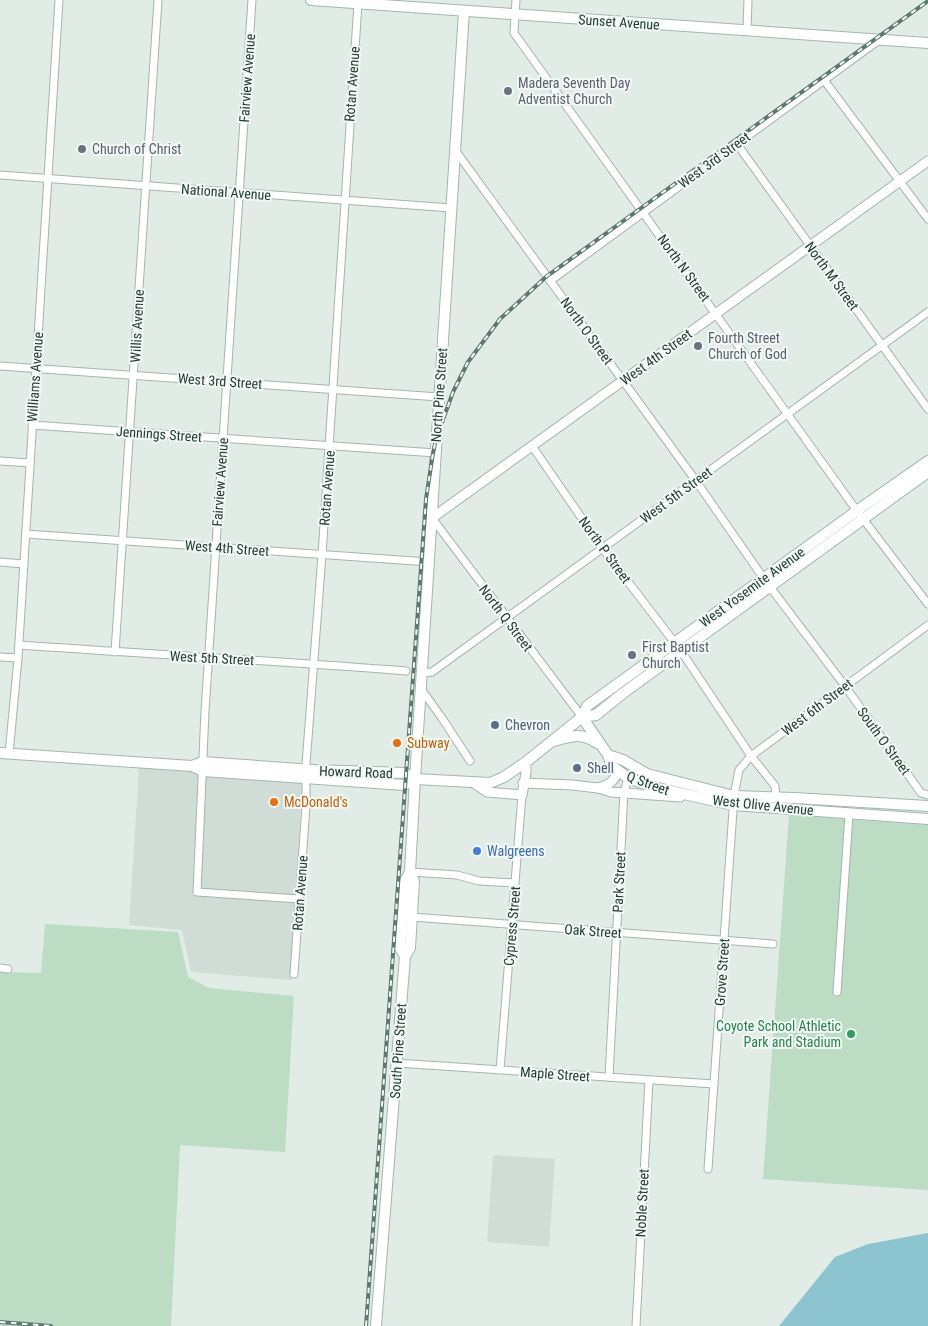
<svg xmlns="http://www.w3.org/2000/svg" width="928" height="1326" font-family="'Roboto Condensed',sans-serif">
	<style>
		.built { fill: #d0dcd6 }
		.green { fill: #bcdcc4 }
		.water { fill: #8cc5cf }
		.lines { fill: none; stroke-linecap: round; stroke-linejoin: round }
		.minor-casing { stroke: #a5b4ae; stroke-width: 9 }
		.tertiary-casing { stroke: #a5b4ae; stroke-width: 11 }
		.secondary-casing { stroke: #a1b7af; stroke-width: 12 }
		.minor { stroke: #fff; stroke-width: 7 }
		.tertiary { stroke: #fff; stroke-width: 9 }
		.secondary { stroke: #fff; stroke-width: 10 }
		.rail-casing { stroke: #5d7870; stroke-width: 4 }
		.rail { stroke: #f2f8f5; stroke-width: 2; stroke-dasharray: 5.5; stroke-linecap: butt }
		.worship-dot { fill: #6b7280; stroke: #f2f8f5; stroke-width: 2 }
		.service-dot { fill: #5c6f8a; stroke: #f2f8f5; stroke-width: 2 }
		.food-dot { fill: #e8710a; stroke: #f2f8f5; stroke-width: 2 }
		.shop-dot { fill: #3f7fe0; stroke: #f2f8f5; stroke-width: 2 }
		.leisure-dot { fill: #2e9e5b; stroke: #f2f8f5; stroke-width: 2 }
		.labels { text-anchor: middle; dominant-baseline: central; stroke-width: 4; stroke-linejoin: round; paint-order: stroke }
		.street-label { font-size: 14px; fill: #233c35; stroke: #f2f8f5 }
		.worship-label { font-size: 14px; fill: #5b616d; stroke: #f2f8f5; text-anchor: start }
		.service-label { font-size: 14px; fill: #4e5e75; stroke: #f2f8f5; text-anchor: start }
		.food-label { font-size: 14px; fill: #c56008; stroke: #f2f8f5; text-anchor: start }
		.shop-label { font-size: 14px; fill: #366cbe; stroke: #f2f8f5; text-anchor: start }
		.leisure-label { font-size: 14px; fill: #27864d; stroke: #f2f8f5; text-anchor: end }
	</style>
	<rect width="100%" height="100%" fill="#e2ece7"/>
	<g class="built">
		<path d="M139,768l163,13 -10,199 -101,-8 -9,-42 -53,-5z"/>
		<path d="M493,1155l62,4 -6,88 -62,-5z"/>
	</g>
	<g class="green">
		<path d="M789,815l139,10v365l-165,-11z"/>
		<path d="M45,924l133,8 10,45 21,11 85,8 -9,156 -105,-7 -9,181h-171v-354l41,1z"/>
	</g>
	<path class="water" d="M928,1233v93h-149l56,-69 33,-13z"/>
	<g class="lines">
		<defs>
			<g id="minor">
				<path d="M252,0l-47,711 -8,181 102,7"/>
				<path d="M516,0l-2,33 343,478 71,93"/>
				<path d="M747,30l1,-30"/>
				<path d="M824,80l104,139"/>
				<path d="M737,144l191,265"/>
				<path d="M455,150l241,331 68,98 81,107 76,107 7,2"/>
				<path d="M0,175l451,33"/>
				<path d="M550,281l329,-241"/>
				<path d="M0,366l439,31"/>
				<path d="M32,425l404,28"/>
				<path d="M532,446l71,103 78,102 70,105 24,30 1,11"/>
				<path d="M0,461l30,2"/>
				<path d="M432,518l150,199"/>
				<path d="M26,534l403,28"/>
				<path d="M0,562l24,2"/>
				<path d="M19,645c129,9 258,16 387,26"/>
				<path d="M115,652l43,-652"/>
				<path d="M0,657l18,1"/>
				<path d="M422,673l10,-1 496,-360"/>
				<path d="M421,689l21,29 28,43"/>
				<path d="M9,754l9,-96 41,-658"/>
				<path d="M410,872l47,3 22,6 36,2"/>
				<path d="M412,917l361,27"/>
				<path d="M0,968l8,1"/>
				<path d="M294,974l12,-168v-42l16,-209 36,-552"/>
				<path d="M837,992l12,-178"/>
				<path d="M396,1063l318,21"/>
				<path d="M500,1070l22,-275"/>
				<path d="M609,1077l15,-285 4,-14"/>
				<path d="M708,1169l26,-373 5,-26 12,-14 177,-131"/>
				<path d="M636,1326l13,-246"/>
			</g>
			<g id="tertiary">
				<path d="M432,518l496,-357"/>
				<path d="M474,783l13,9 35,3 4,-22v-11"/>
				<path d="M523,783l49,2 26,3 13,4 69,5"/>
				<path d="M598,788c11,-3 16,-6 20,-17"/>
			</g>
			<g id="secondary">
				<path d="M311,0l617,43"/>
				<path d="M582,717l5,-11 278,-201 63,-44"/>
				<path d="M582,717l26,38 4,11 16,12 29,10 76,17 195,14"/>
				<path d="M554,741c18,-5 27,-9 43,2"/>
				<path d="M0,753l192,13 11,5 201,14 11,-6"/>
				<path d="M608,755l15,5 24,14 87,22 61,2 133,8"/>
				<path d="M192,766l11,-4 110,8 92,3 10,6 75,4 14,-6 22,-15 56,-45 14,-2 26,-21 59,-43 247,-179"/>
				<path d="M405,956l5,-8 4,-67 -4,-9"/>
				<path d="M376,1326l29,-370 -5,-8 5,-67 5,-9 5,-93 49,-768"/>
			</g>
		</defs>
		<use href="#minor" class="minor-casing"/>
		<use href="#tertiary" class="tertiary-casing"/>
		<use href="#secondary" class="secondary-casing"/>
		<use href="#minor" class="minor"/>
		<use href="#tertiary" class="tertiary"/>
		<use href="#secondary" class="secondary"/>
		<defs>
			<g id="rail">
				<path d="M0,1322l51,4"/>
				<path d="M366,1326l60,-827 7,-46 3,-14 17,-47 15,-30 32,-43 47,-43 381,-275"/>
			</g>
		</defs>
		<use href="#rail" class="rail-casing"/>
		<use href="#rail" class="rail"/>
	</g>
	<g class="worship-dot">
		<circle cx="508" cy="91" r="5"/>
		<circle cx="82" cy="149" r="5"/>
		<circle cx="698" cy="346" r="5"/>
		<circle cx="632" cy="655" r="5"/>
	</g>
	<g class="service-dot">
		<circle cx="495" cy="725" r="5"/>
		<circle cx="577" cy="768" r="5"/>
	</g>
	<g class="food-dot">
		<circle cx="397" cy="743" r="5"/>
		<circle cx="274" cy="802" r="5"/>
	</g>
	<circle class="shop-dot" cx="477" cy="851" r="5"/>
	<circle class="leisure-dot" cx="851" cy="1034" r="5"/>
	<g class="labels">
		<g class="street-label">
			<text transform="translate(619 22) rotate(4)">Sunset Avenue</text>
			<text transform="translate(247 78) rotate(-86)">Fairview Avenue</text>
			<text transform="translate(352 84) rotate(-86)">Rotan Avenue</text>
			<text transform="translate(714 160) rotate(-36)">West 3rd Street</text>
			<text transform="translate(226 192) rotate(4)">National Avenue</text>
			<text transform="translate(684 268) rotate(54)">North N Street</text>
			<text transform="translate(832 276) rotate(54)">North M Street</text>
			<text transform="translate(137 326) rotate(-87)">Willis Avenue</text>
			<text transform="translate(587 331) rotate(54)">North O Street</text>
			<text transform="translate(656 357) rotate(-36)">West 4th Street</text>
			<text transform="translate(35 377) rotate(-86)">Williams Avenue</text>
			<text transform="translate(220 381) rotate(4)">West 3rd Street</text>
			<text transform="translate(439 395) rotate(-86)">North Pine Street</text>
			<text transform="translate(159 434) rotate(4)">Jennings Street</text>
			<text transform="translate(220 482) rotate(-86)">Fairview Avenue</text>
			<text transform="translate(327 488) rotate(-86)">Rotan Avenue</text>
			<text transform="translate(676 495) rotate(-36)">West 5th Street</text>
			<text transform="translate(227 548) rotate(4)">West 4th Street</text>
			<text transform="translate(605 550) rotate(54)">North P Street</text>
			<text transform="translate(752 587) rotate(-36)">West Yosemite Avenue</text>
			<text transform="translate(506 618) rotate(53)">North Q Street</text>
			<text transform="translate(212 658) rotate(3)">West 5th Street</text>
			<text transform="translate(817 707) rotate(-37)">West 6th Street</text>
			<text transform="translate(884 741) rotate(54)">South O Street</text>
			<text transform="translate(356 772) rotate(2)">Howard Road</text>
			<text transform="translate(648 783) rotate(20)">Q Street</text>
			<text transform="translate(763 805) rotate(6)">West Olive Avenue</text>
			<text transform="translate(619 882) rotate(-87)">Park Street</text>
			<text transform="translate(300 893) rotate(-86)">Rotan Avenue</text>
			<text transform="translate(512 926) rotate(-85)">Cypress Street</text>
			<text transform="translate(593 931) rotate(4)">Oak Street</text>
			<text transform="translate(722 972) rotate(-86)">Grove Street</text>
			<text transform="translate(398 1051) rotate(-86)">South Pine Street</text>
			<text transform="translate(555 1074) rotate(4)">Maple Street</text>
			<text transform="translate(642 1203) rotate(-87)">Noble Street</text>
		</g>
		<g class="worship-label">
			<text x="518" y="83">Madera Seventh Day<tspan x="518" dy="16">Adventist Church</tspan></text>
			<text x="92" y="149">Church of Christ</text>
			<text x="708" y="338">Fourth Street<tspan x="708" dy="16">Church of God</tspan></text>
			<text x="642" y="647">First Baptist<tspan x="642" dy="16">Church</tspan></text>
		</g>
		<g class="service-label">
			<text x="505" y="725">Chevron</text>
			<text x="587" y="768">Shell</text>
		</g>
		<g class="food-label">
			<text x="407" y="743">Subway</text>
			<text x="284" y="802">McDonald's</text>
		</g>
		<g class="shop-label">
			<text x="487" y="851">Walgreens</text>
		</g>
		<g class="leisure-label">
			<text x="841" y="1026">Coyote School Athletic<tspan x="841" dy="16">Park and Stadium</tspan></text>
		</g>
	</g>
</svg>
